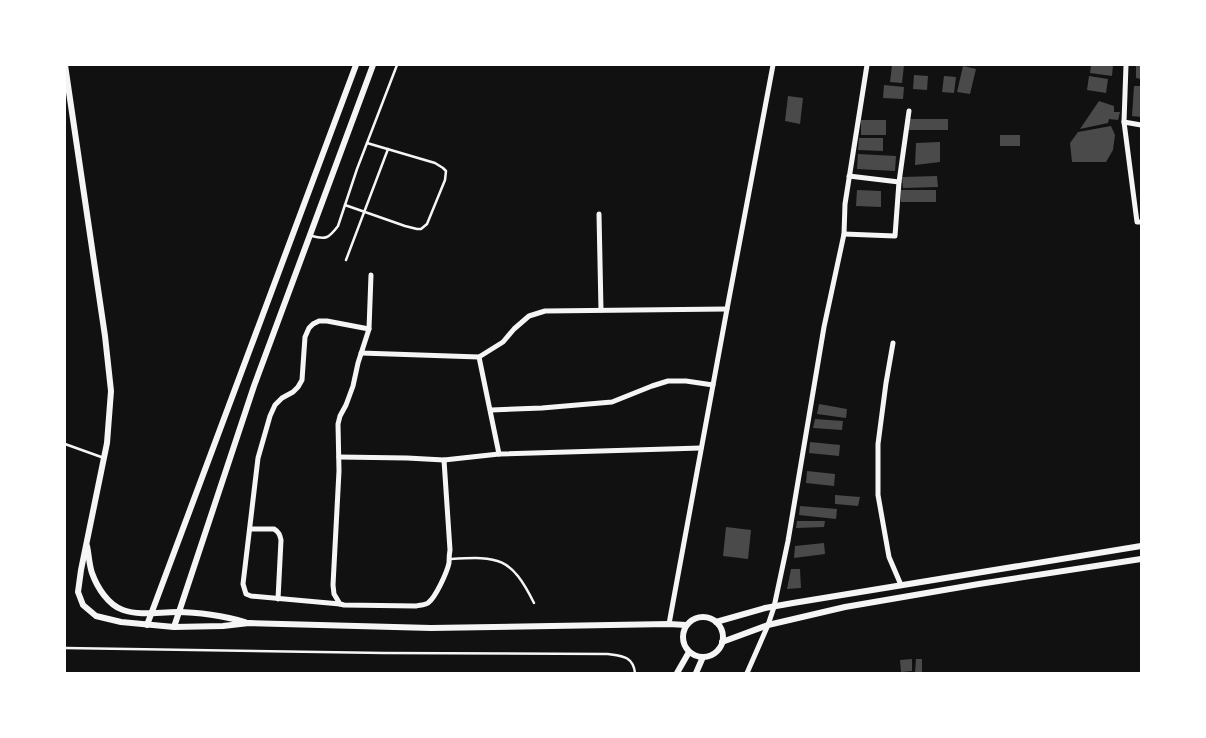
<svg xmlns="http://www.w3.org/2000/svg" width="1206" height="738" font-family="Barlow,sans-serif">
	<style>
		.building { fill: #4a4a4a }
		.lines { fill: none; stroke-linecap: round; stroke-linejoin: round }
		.service { stroke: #f5f5f5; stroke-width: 2.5 }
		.minor { stroke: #f5f5f5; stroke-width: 5 }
		.tertiary { stroke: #f5f5f5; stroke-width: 6 }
	</style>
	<rect width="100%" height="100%" fill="#111"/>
	<g class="building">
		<path d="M892,65h12l-2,18 -12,-1z"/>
		<path d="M1091,65h22l-1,11 -22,-3z"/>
		<path d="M1136,65h5v14l-5,-1z"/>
		<path d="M963,66l13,3 -6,25 -13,-2z"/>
		<path d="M914,75l14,1 -1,14 -14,-1z"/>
		<path d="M944,76l12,1 -2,16 -12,-1z"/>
		<path d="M1089,76l19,3 -2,14 -19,-3z"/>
		<path d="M884,85l20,2 -1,12 -20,-1z"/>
		<path d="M1134,86h7v31l-9,-1z"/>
		<path d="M788,96l15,2 -3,26 -15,-3z"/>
		<path d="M1099,101l15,5v6h6l-2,8 -9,-1 -1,4 -28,6z"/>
		<rect x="909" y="119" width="39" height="11"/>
		<rect x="861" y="120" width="25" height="15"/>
		<path d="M1111,126l4,9 -2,15 -7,12h-34l-2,-19 8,-11z"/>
		<rect x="1000" y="135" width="20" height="11"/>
		<path d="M859,138h24v13l-25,-1z"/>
		<path d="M940,142v20l-25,3 1,-22z"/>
		<path d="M858,154l38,2 -1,15 -38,-2z"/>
		<path d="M937,176l1,11 -35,1 -1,-11z"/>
		<path d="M857,190l24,1v16l-25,-1z"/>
		<rect x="901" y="190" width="35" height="12"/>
		<path d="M819,404l28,5 -1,9 -29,-4z"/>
		<path d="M815,419l28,2 -1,9 -29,-2z"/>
		<path d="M810,442l30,3 -1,11 -30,-3z"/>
		<path d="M807,471l28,3 -1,12 -28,-3z"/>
		<path d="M835,495l25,2 -2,9 -23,-2z"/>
		<path d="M800,506l37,3 -1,10 -37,-4z"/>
		<path d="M797,521h28l-1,6 -28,1z"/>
		<path d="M726,527l25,3 -3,29 -25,-3z"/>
		<path d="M824,543l1,11 -31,4 1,-12z"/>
		<path d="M791,569h9l1,19 -14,1z"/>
		<path d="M912,659v12l-11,1 -1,-12z"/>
		<path d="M916,659h6v14h-7z"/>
	</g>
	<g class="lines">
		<g class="service">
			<path d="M345,205l60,21 12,3h4l6,-5 18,-44 1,-9 -3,-3 -8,-5 -68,-20"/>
			<path d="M312,236c14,4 17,2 26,-10l19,-57 40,-104"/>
			<path d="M346,260l42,-111"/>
			<path d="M65,444l39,14"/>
			<path d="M451,559c48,-3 60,-2 83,44"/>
			<path d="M65,648l319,5 224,1c14,2 25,2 27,19"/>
		</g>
		<g class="minor">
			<path d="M1126,65l-2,57 17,3"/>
			<path d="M1124,122l13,100h4"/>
			<path d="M899,182l10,-71"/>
			<path d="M599,214l2,96"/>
			<path d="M844,234l51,2 4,-54 -50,-6"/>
			<path d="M371,275l-2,54 -11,34 -5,23 -7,19 -6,11 -2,8 1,47 -6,114 1,9 6,10 4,1 72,1c5,-1 9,-1 12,-3 8,-6 19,-31 21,-40 0,-4 0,-8 1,-13l-6,-90"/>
			<path d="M893,343l-7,40 -8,61v51l11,62 12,28"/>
			<path d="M361,353l118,4 24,-15 11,-13 15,-13 16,-5 182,-2"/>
			<path d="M479,357l20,97 202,-6"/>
			<path d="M491,410l51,-2 70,-6 40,-16 16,-5h18l27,4"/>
			<path d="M339,457l68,1 37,2 55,-6"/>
			<path d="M250,529h24c5,3 6,6 7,11l-3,59"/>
			<path d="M340,604l-89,-8 -5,-2 -3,-10 15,-126 12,-42 5,-11 7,-7 11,-6 5,-5 4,-7 3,-43 4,-9 4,-4 6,-3h8l42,8"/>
			<path d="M669,624l58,-315 46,-244"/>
			<path d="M747,673l21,-48 6,-18 14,-66 36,-214 20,-93 1,-30 22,-139"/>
		</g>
		<g class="tertiary">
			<path d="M65,65l40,271 6,55 -4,52 -26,127 -3,22 5,13 13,11 25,6 53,5 49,-1 26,-3 182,5 238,-4 17,1"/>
			<path d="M87,546c2,9 2,18 5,27 5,14 16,32 31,37 17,6 36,2 54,2 20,0 48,4 68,10"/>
			<circle cx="703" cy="637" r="20"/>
			<path d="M716,622l49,-14 28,-5 348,-57"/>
			<path d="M147,625l209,-560"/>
			<path d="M174,627l80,-241 119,-321"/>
			<path d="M722,642l46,-17 77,-18 134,-23 162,-25"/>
			<path d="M677,673l12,-21"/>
			<path d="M696,673l7,-16"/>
		</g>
	</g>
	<rect width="1206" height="738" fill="none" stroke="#ffffff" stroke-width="132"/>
</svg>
